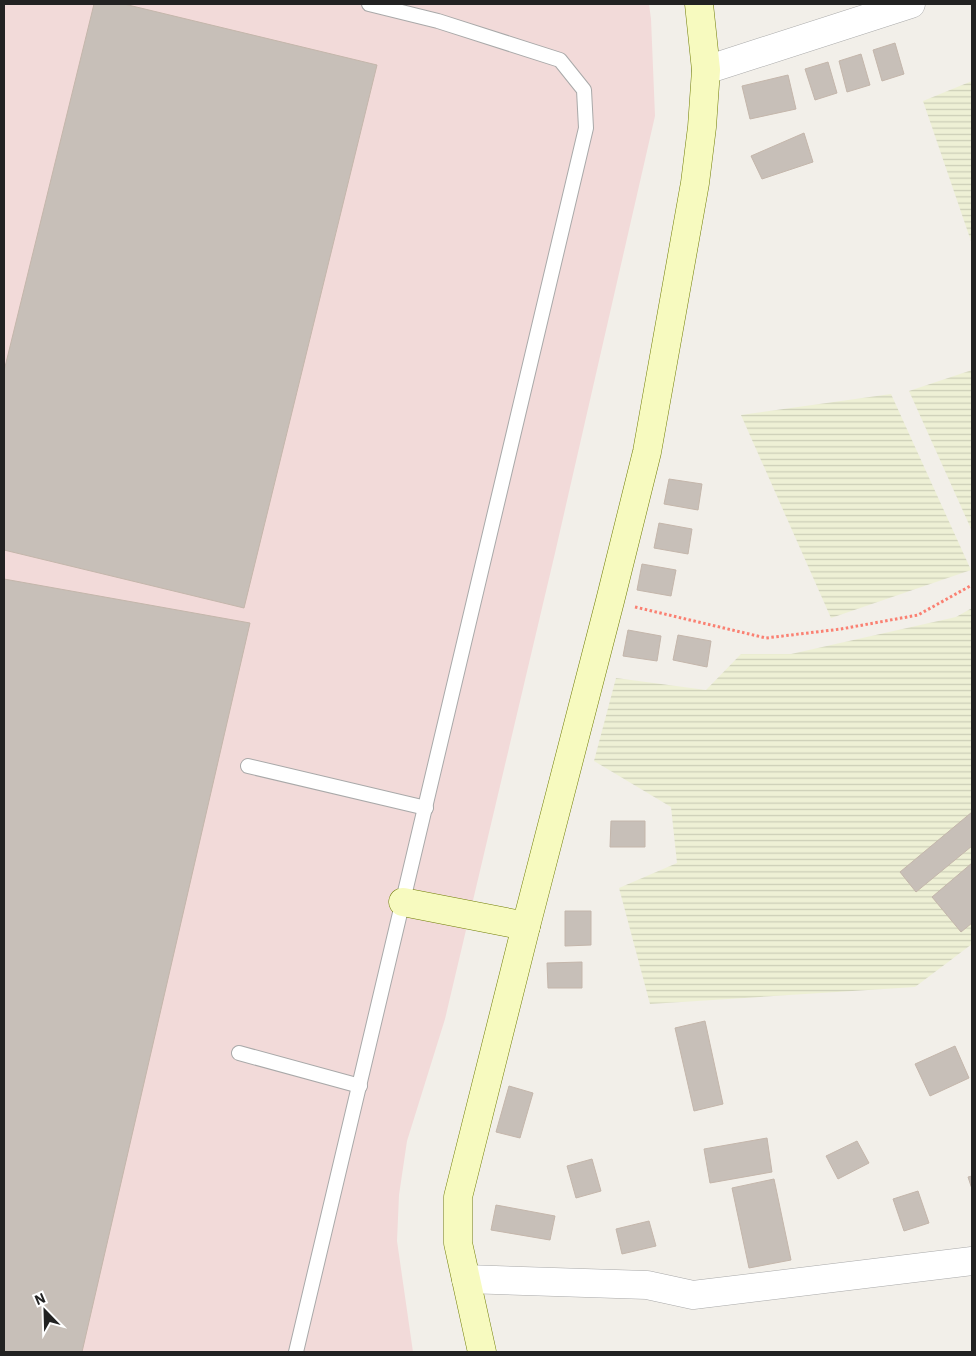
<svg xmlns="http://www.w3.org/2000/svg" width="976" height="1356" font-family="'IBM Plex Sans',sans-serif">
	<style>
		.commercial { fill: #f2dad9 }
		.farmland { fill: url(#farmland-rules) }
		.building { fill: #c7bfb8; stroke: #c4b6ab }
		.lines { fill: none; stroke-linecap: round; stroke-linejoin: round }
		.lane-casing { stroke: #a9a9a9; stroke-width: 16 }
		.street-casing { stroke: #a9a9a9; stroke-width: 29 }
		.secondary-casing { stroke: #707d05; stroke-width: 29 }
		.path { stroke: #fa8072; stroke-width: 3; stroke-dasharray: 2.5 2.5; stroke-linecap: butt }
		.lane { stroke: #fff; stroke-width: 14 }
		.street { stroke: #fff; stroke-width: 28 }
		.secondary { stroke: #f7fabf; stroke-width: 28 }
	</style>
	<defs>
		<pattern id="farmland-rules" width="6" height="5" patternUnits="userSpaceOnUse" patternTransform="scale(1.25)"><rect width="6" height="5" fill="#eef0d5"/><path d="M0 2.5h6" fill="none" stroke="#ccceb7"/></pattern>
	</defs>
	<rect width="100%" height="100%" fill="#f2efe9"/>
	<path class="commercial" d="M4,4h645l2,15 4,97 -100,437 -110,466 -38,122 -8,54 -2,46 16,111h-409z"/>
	<g class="farmland">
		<path d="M972,81v163l-49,-143z"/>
		<path d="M972,370v161l-63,-140z"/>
		<path d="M891,394l80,176 -140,48 -90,-203z"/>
		<path d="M972,608v336l-57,43 -265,17 -31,-116 58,-25 -6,-56 -77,-46 22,-83 90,12 35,-36h50l165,-37z"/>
	</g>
	<g class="building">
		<path d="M94,4h30l253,61 -133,543 -240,-58v-179z"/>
		<path d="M895,43l9,31 -22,7 -9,-31z"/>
		<path d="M861,54l9,31 -23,7 -8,-31z"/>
		<path d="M828,62l9,31 -22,7 -10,-31z"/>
		<path d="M788,75l8,34 -46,10 -8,-33z"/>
		<path d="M804,133l9,29 -51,17 -11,-23z"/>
		<path d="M669,479l33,5 -4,26 -34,-6z"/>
		<path d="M659,523l33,6 -4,25 -34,-6z"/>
		<path d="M642,564l34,6 -5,26 -34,-6z"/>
		<path d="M4,579l246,44 -168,729h-78z"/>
		<path d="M628,630l33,6 -4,25 -34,-5z"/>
		<path d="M678,635l33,6 -4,26 -34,-7z"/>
		<path d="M972,812v34l-56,46 -16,-20z"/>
		<path d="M611,821h34v26h-35z"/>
		<path d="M972,863v60l-11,9 -29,-35z"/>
		<path d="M565,911h26v34l-26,1z"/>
		<path d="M582,962v26h-34l-1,-25z"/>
		<path d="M705,1021l18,83 -29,7 -19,-83z"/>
		<path d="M955,1046l14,32 -39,18 -15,-32z"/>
		<path d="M509,1086l24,7 -13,45 -24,-6z"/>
		<path d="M767,1138l5,34 -62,11 -6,-34z"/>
		<path d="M857,1141l12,22 -31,16 -12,-23z"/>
		<path d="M592,1159l9,32 -25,7 -9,-32z"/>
		<path d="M972,1176v13l-4,-12z"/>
		<path d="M774,1179l17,81 -42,8 -17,-80z"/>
		<path d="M918,1191l11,32 -25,8 -11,-32z"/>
		<path d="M496,1205l59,11 -5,24 -59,-10z"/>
		<path d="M649,1221l7,25 -34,8 -6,-25z"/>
	</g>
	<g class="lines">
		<defs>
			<g id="lane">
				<path d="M248,766l178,42"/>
				<path d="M239,1053l121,33"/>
				<path d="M296,1352l290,-1224 -2,-38 -24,-30 -122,-39 -69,-17"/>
			</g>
			<g id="street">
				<path d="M706,70l205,-66"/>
				<path d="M466,1279l181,6 46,10 279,-34"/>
			</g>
			<g id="secondary">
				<path d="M403,902l123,24"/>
				<path d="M482,1352l-24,-109v-46l68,-271 84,-325 37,-149 48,-269 7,-56 4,-57 -7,-66"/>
			</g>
		</defs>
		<use href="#lane" class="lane-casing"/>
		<use href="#street" class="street-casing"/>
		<use href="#secondary" class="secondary-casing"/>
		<path class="path" d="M635,607l131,31 75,-9 77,-14 54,-30"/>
		<use href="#lane" class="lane"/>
		<use href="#street" class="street"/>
		<use href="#secondary" class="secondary"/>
	</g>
	<rect width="976" height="1356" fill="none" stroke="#222222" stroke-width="10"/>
	<g transform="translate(45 1311) rotate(337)" stroke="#ffffff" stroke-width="4" paint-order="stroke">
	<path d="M0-4L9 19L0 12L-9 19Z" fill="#222222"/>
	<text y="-8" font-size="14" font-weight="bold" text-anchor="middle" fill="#222222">N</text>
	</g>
</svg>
